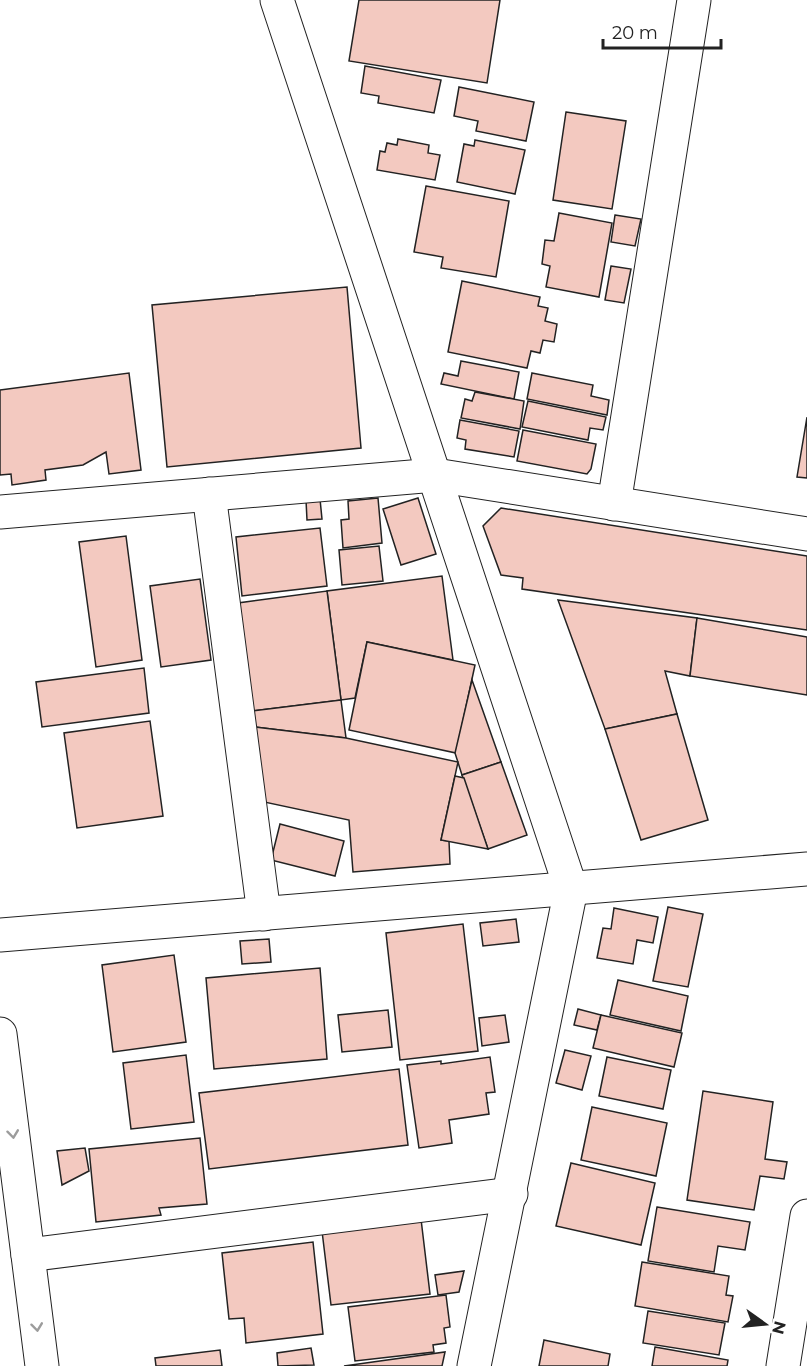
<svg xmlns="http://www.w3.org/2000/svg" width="807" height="1366" font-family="Montserrat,sans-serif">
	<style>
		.building { fill: #f3c9c0; stroke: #222; stroke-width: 1.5 }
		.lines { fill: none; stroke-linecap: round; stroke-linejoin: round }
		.minor-casing { stroke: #222; stroke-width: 35 }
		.minor { stroke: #fff; stroke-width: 33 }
		.oneway { stroke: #9c9c9c }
	</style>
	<rect width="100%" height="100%" fill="#fff"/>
	<g class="building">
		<path d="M359,0h141l-13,83 -138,-22z"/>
		<path d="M365,66l76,14 -7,33 -56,-10 1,-7 -18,-3z"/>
		<path d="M459,87l75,15 -8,39 -50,-10 2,-10 -24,-5z"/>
		<path d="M566,112l60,9 -14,88 -59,-9z"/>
		<path d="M398,139l31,6 -1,8 12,2 -5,25 -58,-10 3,-19 5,1 2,-9 10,2z"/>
		<path d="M475,140l50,10 -10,44 -58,-12 7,-38 10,2z"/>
		<path d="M426,186l83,15 -13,76 -55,-9 2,-11 -29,-5z"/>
		<path d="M559,213l53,10 -13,74 -53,-10 4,-21 -8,-2 3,-24 9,1z"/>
		<path d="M615,215l26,4 -6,27 -24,-4z"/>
		<path d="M611,266l20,3 -7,34 -19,-3z"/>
		<path d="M462,281l78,16 -2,9 10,2 -3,13 12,3 -3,18 -11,-2 -3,13 -9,-2 -4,17 -79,-16z"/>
		<path d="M347,287l14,161 -194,19 -15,-162z"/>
		<path d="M461,361l58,11 -5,27 -73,-15 3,-11 14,3z"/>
		<path d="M129,373l12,97 -32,4 -3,-22 -23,13 -38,5 1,10 -34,5 -1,-11 -11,1v-85z"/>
		<path d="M532,373l61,12 -2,11 18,4 -2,15 -80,-16z"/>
		<path d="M475,392l49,9 -4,28 -59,-11 4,-19 7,2z"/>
		<path d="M528,401l78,16 -3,13 -13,-2 -2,12 -66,-13z"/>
		<path d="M807,417v61l-10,-1z"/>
		<path d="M460,420l59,11 -5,26 -49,-8 1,-9 -9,-2z"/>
		<path d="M523,430l73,14 -5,25 -4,5 -70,-13z"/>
		<path d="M378,498l4,45 -39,5 -2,-28 8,-1 -1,-18z"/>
		<path d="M418,498l18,56 -35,11 -18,-56z"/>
		<path d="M320,499l2,20 -15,1 -1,-20z"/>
		<path d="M501,508l306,48v74l-285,-41 1,-11 -22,-3 -18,-49z"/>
		<path d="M320,528l7,58 -85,10 -6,-59z"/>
		<path d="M126,536l16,124 -46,7 -17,-125z"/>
		<path d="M379,546l4,35 -41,4 -3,-35z"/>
		<path d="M442,576l11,84 -86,-18 -12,56 -14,2 -14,-109z"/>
		<path d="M200,579l11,81 -50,7 -11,-81z"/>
		<path d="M327,591l14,109 -89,11 -14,-108z"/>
		<path d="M558,600l139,18 -7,58 -25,-5 12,43 -72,15z"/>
		<path d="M697,618l110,19v58l-117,-19z"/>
		<path d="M367,642l108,23 -19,88 -107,-23z"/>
		<path d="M144,668l5,45 -107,14 -6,-45z"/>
		<path d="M472,680l29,82 -39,13 -7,-22z"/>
		<path d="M341,700l5,38 -91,-11 -3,-16z"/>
		<path d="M677,714l31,106 -67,20 -36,-111z"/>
		<path d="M150,721l13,95 -86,12 -13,-95z"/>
		<path d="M255,727l91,11 112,24 -17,78 8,1 1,23 -97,8 -4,-52 -85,-18z"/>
		<path d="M501,762l26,73 -39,14 -26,-74z"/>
		<path d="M455,776l9,2 24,71 -47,-9z"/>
		<path d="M280,824l64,17 -9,35 -64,-16z"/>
		<path d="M668,907l35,7 -15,73 -35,-6z"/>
		<path d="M614,908l44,9 -5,26 -16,-3 -4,24 -36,-6 6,-30 8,1z"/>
		<path d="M516,919l3,23 -36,4 -3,-23z"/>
		<path d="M463,924l15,127 -78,9 -14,-127z"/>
		<path d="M269,939l2,23 -29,2 -2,-23z"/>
		<path d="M174,955l12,87 -73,10 -11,-87z"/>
		<path d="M320,968l7,91 -113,10 -8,-91z"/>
		<path d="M618,980l70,16 -7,35 -71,-16z"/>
		<path d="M578,1009l23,6 -4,15 -23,-5z"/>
		<path d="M388,1010l4,37 -50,5 -4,-37z"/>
		<path d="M505,1015l4,27 -27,4 -3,-28z"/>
		<path d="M601,1015l81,18 -8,34 -81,-19z"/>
		<path d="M565,1050l26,6 -9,34 -26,-7z"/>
		<path d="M186,1055l8,67 -63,7 -8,-66z"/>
		<path d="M490,1057l5,35 -9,1 3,21 -40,6 3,23 -33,5 -12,-83 34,-4v3z"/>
		<path d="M607,1057l64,13 -8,39 -64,-13z"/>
		<path d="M399,1069l9,76 -199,24 -10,-76z"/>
		<path d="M703,1091l70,11 -8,57 22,3 -3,17 -24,-3 -6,34 -67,-10z"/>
		<path d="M592,1107l75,16 -11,53 -75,-16z"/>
		<path d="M200,1138l7,66 -48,4 2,7 -65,7 -7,-73z"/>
		<path d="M85,1148l4,23 -27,14 -5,-34z"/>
		<path d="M571,1163l84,20 -14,62 -85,-19z"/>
		<path d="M657,1207l93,15 -5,28 -27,-4 -4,26 -66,-11z"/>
		<path d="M421,1219l9,75 -99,11 -9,-74z"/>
		<path d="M313,1242l10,92 -77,9 -2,-25 -15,1 -7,-66z"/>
		<path d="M642,1262l87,14 -3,19 7,1 -5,26 -93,-16z"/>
		<path d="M464,1271l-5,21 -21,3 -3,-20z"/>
		<path d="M446,1295l4,32 -6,1 2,15 -13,2 1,7 -79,9 -7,-54z"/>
		<path d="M648,1311l77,12 -6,32 -76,-12z"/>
		<path d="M544,1340l66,14 -2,12h-69z"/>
		<path d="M655,1347l73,13 -1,6h-75z"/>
		<path d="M311,1348l3,17 -36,1 -1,-13z"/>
		<path d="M220,1350l2,16h-66l-1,-8z"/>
		<path d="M445,1352l-3,14h-98z"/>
	</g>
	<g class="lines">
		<defs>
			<g id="minor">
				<path d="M277,0l294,889 -97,477"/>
				<path d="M209,494l55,420"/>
				<path d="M614,504l80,-504"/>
				<path d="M0,512l435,-37 372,59"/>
				<path d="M0,935l807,-66"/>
				<path d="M0,1034l42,332"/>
				<path d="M28,1255l483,-61"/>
				<path d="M783,1366l24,-150"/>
			</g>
		</defs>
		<use href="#minor" class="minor-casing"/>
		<use href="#minor" class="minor"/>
	</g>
	<defs><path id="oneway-chevron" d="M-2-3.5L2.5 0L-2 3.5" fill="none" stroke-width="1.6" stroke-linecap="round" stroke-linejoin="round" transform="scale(1.5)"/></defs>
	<g class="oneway">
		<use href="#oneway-chevron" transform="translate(13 1134) rotate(83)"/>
		<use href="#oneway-chevron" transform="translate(37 1327) rotate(83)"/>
	</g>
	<g transform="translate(765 1324) rotate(105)" stroke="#ffffff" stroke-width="4.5" paint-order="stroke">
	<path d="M0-4.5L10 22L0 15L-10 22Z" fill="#222222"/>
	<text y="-9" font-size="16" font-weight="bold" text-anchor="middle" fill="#222222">N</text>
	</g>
	<path d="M603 39v9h118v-9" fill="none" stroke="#222222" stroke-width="3"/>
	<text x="612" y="39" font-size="18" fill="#222222" stroke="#ffffff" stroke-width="4.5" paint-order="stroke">20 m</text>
</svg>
